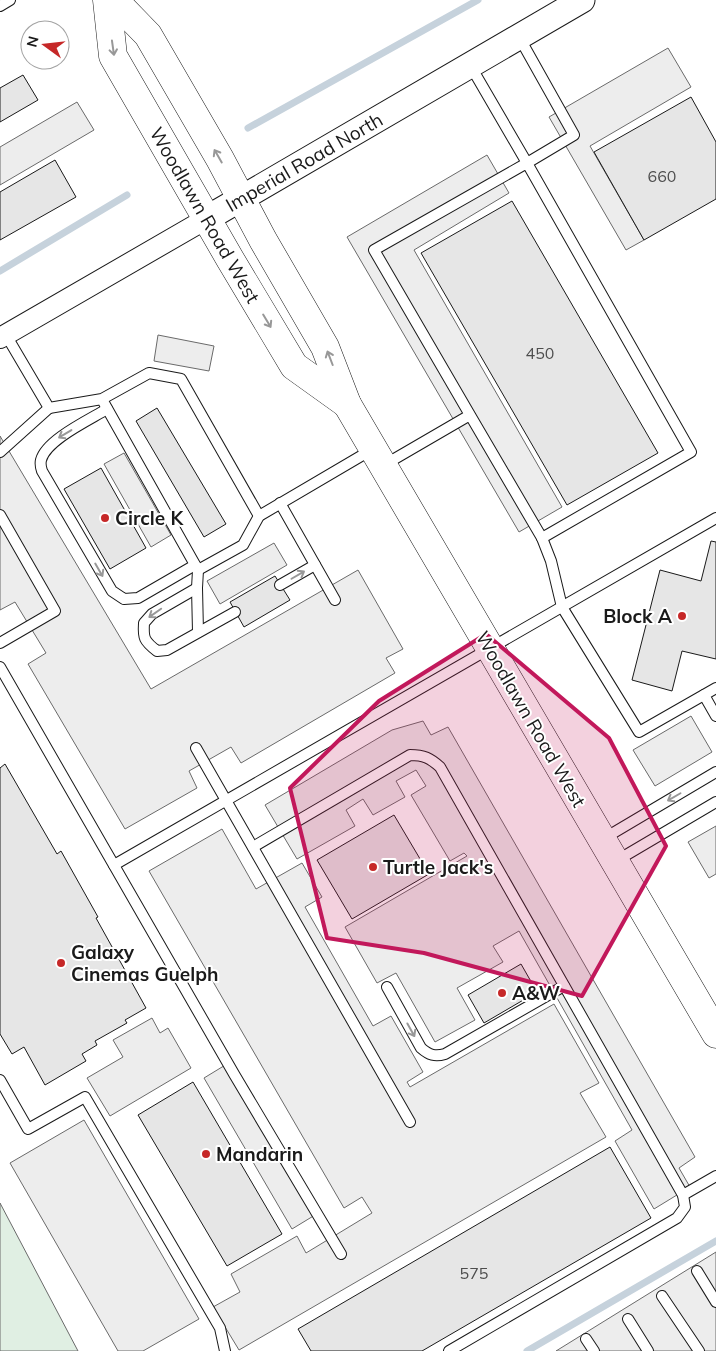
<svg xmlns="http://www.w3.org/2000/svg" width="716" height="1351" font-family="Mulish,sans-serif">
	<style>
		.green { fill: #e0efe3; stroke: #6a6a6a }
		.parking { fill: #ededed; stroke: #6a6a6a }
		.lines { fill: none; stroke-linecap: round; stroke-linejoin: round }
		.stream { stroke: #c6d2dc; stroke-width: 7 }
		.building { fill: #e6e6e6; stroke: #1a1a1a }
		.service-casing { stroke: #1a1a1a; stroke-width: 12 }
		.minor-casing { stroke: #1a1a1a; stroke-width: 22 }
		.tertiary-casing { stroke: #1a1a1a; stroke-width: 27 }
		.primary-casing { stroke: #1a1a1a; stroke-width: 29 }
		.service { stroke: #fff; stroke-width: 10 }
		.minor { stroke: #fff; stroke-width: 20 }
		.tertiary { stroke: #fff; stroke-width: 25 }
		.primary { stroke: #fff; stroke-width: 28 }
		.oneway { stroke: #989898 }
		.marked { fill: #c2185b; fill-opacity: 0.2; stroke: #c2185b; stroke-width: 4; stroke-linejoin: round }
		.poi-dot { fill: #c62828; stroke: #fff; stroke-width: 2 }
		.labels { text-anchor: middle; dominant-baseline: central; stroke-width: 4; stroke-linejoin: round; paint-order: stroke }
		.number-label { font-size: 16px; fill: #4d4d4d }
		.street-label { font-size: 19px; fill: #1a1a1a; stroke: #fff }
		.poi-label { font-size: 19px; font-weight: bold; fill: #1a1a1a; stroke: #fff; text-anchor: start }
	</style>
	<rect width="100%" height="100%" fill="#fff"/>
	<path class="green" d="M0,1203l78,148h-78z"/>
	<g class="parking">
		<path d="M668,48l23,39 -101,59 54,94 -18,10 -77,-133z"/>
		<path d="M77,102l17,28 -94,55v-38z"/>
		<path d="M487,155l22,38 -95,57 148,257 -43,25 -172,-295z"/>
		<path d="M158,335l56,11 -5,25 -55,-10z"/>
		<path d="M0,436l151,253 207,-119 45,79 -17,9 9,15 -154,90 -10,-16 -42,24 8,17 -72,41 -97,-165 18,-11 -31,-51 -15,8z"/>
		<path d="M124,453l47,82 -20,12 -47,-83z"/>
		<path d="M274,543l13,22 -67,39 -13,-23z"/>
		<path d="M691,716l21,36 -57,34 -22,-36z"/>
		<path d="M423,721l8,14 17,-8 247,430 -16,11 11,19 -36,22 -39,-68 17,-11 -113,-199 -26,15 10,16 -46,26 18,32 -40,22 -39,-69 -19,10 -32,-56 122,-71 -3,-3 -14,8 -39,-66 15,-9 -10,-16 -20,11 9,16 -32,18 -10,-16 -17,11 9,16 -58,33 -32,-54 127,-75z"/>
		<path d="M716,826v48l-7,4 -21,-36z"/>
		<path d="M222,829l34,60 46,-26 20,34 -17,10 68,119 18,-10 32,56 -16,10 3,5 144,-83 45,79 -19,10 26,44 -367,213 -26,-43 27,-15 -9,-18 66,-38 9,17 66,-40 -10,-16 -18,11 -195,-337z"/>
		<path d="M152,1018l8,15 8,-5 23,40 -81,48 -23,-38 36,-21 -10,-17z"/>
		<path d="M227,1064l88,151 -23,14 -88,-151z"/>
		<path d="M84,1120l115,199 -56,32h-25l-108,-188z"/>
		<path d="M716,1252v99h-160z"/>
	</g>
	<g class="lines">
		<g class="stream">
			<path d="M248,128l230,-128"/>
			<path d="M0,271l127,-76"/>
			<path d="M527,1351l189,-110"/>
		</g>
	</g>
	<g class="building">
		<path d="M23,75l15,25 -38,22v-34z"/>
		<path d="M691,97l25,45v57l-72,41 -50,-88z"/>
		<path d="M55,160l21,37 -76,43v-48z"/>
		<path d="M512,201l146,252 -91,52 -146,-252z"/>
		<path d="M157,408l69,116 -22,13 -68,-116z"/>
		<path d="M101,468l45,80 -36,21 -46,-80z"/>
		<path d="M711,541l5,1v117l-34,-8 -10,40 -40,-11 28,-110 41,11z"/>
		<path d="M275,576l15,24 -46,27 -14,-25z"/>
		<path d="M5,764l52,90 4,-3 37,66 -2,1 50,90 -21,12 2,3 -32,18 2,4 -15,9 4,7 -41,24 -21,-38 -12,7 -12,-20v-266z"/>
		<path d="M394,815l35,59 -77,45 -35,-59z"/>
		<path d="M521,964l16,28 -53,31 -16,-28z"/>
		<path d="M193,1082l89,152 -55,32 -89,-151z"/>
		<path d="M610,1147l41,71 -229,133h-111l-13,-22z"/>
	</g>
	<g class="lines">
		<defs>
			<g id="service">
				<path d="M0,6l10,-6"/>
				<path d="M470,65l57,98 47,-28 -55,-98"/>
				<path d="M6,335l43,73 53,-9 47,-26 32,6 78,137"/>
				<path d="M104,403l94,167 -1,18 1,44"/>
				<path d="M107,409c-18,11 -61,31 -66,51 -1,4 0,8 1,11l70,120 12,8 14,-1 57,-33"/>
				<path d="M0,452l49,-44"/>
				<path d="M384,465l86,-50 -96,-165 153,-87 164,289 -149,86 -72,-123"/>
				<path d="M280,503l55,97"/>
				<path d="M0,515l55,96 -55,32"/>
				<path d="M542,538l9,23 11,46 77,125 77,-44"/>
				<path d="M198,570l45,-25 16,-29 114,-67"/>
				<path d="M280,585l35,-20"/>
				<path d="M197,588l-45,26 -8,9c-1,15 0,18 13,28l10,-1 68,-38"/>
				<path d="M0,667l234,407 107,180"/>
				<path d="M704,695l12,21"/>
				<path d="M196,748l214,374"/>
				<path d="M603,839l113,-67"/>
				<path d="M253,847l157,-92c14,0 20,3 30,12l243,428 2,12 -8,11 -228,133"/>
				<path d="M616,861l100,-59"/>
				<path d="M114,865l602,-347"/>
				<path d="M387,987l34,61c8,7 14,9 24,6l119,-68"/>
				<path d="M0,1080l28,49 57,-32 135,231 5,23"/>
				<path d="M683,1195l33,-19"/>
				<path d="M697,1271l19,31"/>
				<path d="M662,1296l37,55"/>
				<path d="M628,1319l20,32"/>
				<path d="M586,1339l8,12"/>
			</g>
			<path id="minor" d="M0,338l206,-119"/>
			<path id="tertiary" d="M206,219l376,-219"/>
			<g id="primary">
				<path d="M107,0l6,56 117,203 64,107 53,38"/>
				<path d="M114,0l34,35 72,124 43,81 62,107 22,57 369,630"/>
			</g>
		</defs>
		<use href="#service" class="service-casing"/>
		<use href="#minor" class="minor-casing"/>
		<use href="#tertiary" class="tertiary-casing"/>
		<use href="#primary" class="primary-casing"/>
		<use href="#service" class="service"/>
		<use href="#minor" class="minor"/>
		<use href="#tertiary" class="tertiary"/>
		<use href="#primary" class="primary"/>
	</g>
	<defs><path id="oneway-shaft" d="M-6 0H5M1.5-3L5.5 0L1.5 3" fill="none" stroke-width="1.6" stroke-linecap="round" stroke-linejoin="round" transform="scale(1.25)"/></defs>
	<g class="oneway">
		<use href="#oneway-shaft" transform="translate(113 48) rotate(82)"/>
		<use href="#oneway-shaft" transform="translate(218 156) rotate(-120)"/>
		<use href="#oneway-shaft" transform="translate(267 321) rotate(59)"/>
		<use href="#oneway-shaft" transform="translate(330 358) rotate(-111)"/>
		<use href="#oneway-shaft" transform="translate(65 434) rotate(149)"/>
		<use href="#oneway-shaft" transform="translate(99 570) rotate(60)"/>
		<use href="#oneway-shaft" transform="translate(298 575) rotate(-30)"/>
		<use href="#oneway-shaft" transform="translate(155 613) rotate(145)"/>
		<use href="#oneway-shaft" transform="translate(674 797) rotate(150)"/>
		<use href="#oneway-shaft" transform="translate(411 1030) rotate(61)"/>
	</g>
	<path class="marked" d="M486,634l123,104 57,108 -84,150 -158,-43 -97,-15 -37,-150 89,-87z"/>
	<g class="poi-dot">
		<circle cx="105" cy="518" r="5"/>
		<circle cx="682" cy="616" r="5"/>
		<circle cx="373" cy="867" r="5"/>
		<circle cx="61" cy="963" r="5"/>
		<circle cx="502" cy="993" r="5"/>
		<circle cx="206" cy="1154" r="5"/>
	</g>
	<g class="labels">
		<g class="number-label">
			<text x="662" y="176">660</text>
			<text x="540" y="353">450</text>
			<text x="474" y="1273">575</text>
		</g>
		<g class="street-label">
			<text transform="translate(304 162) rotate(-30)">Imperial Road North</text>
			<text transform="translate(205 215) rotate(60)">Woodlawn Road West</text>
			<text transform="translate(531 719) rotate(60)">Woodlawn Road West</text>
		</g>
		<g class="poi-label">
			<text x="115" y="518">Circle K</text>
			<text x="672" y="616" text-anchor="end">Block A</text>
			<text x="383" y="867">Turtle Jack's</text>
			<text x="71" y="952">Galaxy<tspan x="71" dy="22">Cinemas Guelph</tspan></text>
			<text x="512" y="993">A&amp;W</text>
			<text x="216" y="1154">Mandarin</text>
		</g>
	</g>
	<g transform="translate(45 45) rotate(285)"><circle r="24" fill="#ffffff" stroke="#a3a3a3"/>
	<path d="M0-4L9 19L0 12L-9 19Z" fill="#c62828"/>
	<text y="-8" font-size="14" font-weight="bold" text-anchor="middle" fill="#1a1a1a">N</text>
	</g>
</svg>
